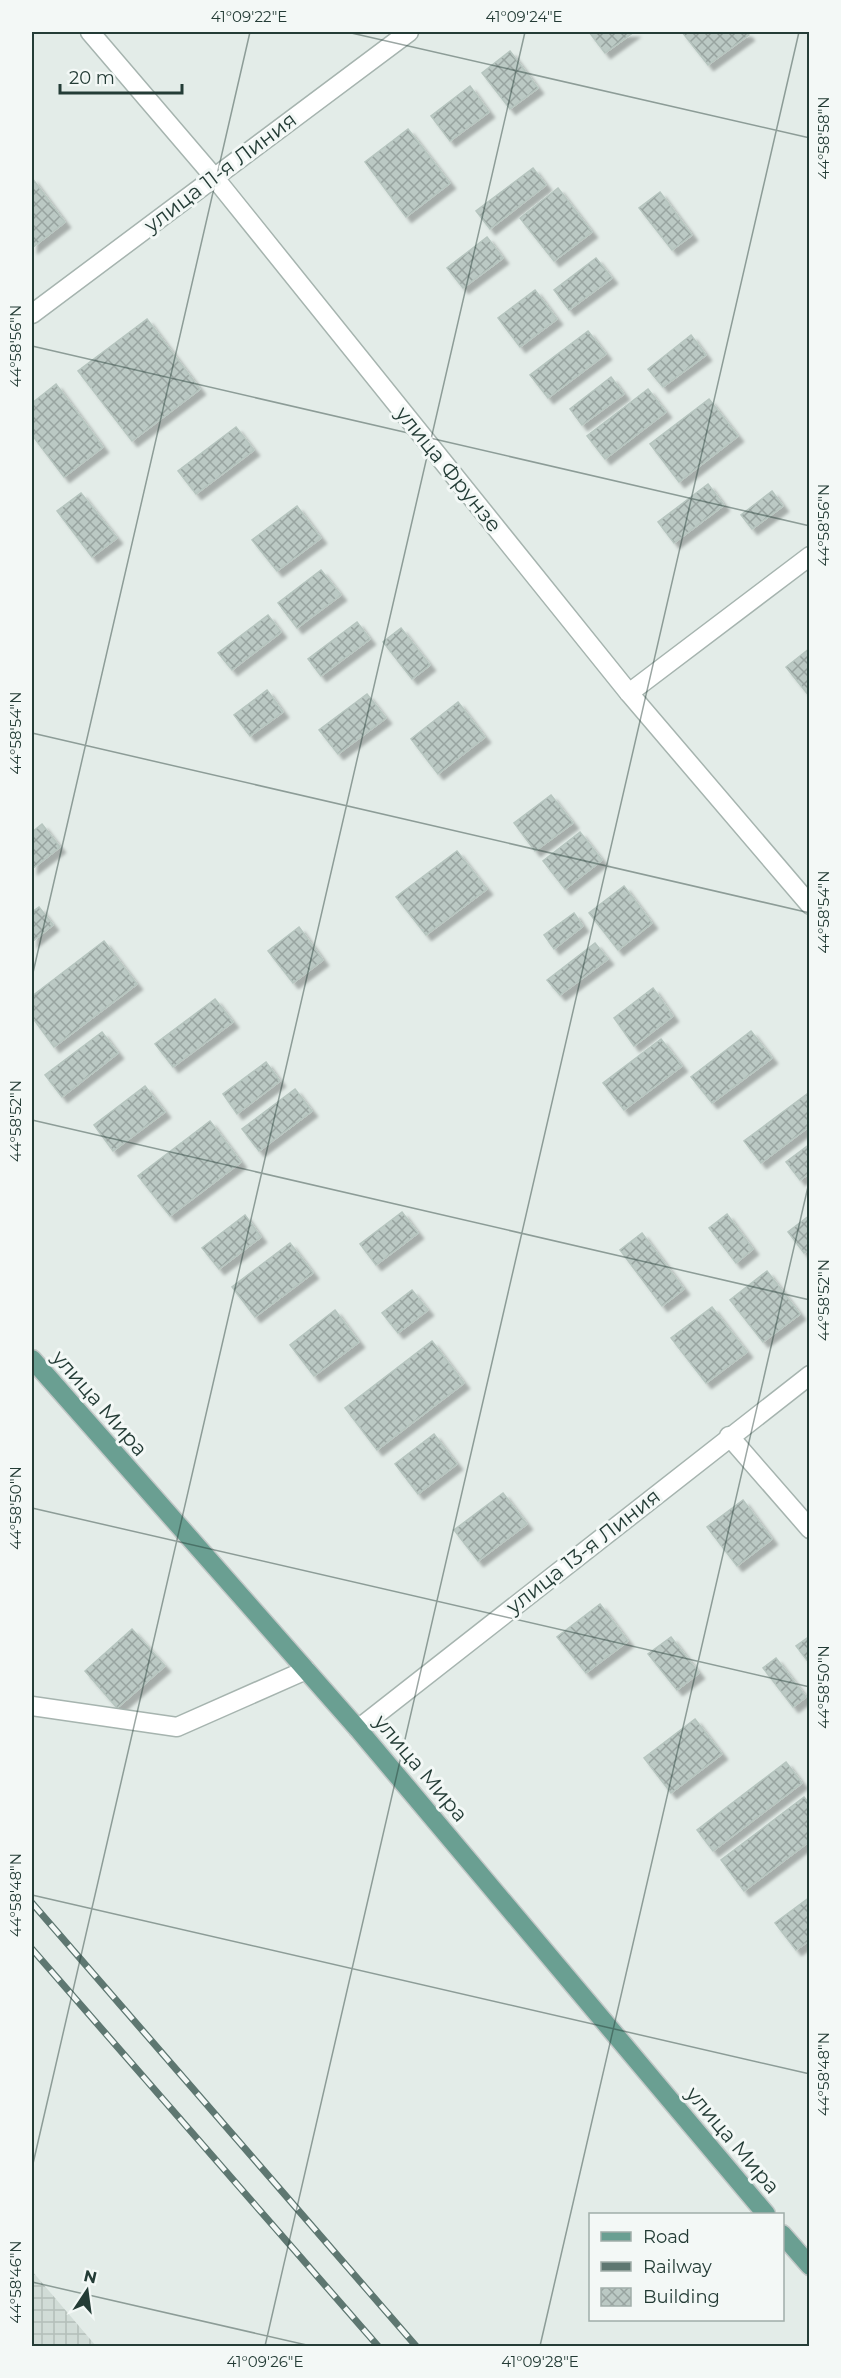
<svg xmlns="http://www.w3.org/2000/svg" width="841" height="2378" font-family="Montserrat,sans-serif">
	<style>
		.industrial { fill: url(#industrial-grid) }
		.building { fill: url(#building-cross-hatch); stroke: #b6c5bf; stroke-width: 1.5; filter: url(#shadow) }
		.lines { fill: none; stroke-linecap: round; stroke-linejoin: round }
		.lane-casing { stroke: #a6b4af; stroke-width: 21 }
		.street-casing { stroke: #a6b4af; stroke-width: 21 }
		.primary-casing { stroke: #c2c8c7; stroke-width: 21 }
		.lane { stroke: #fff; stroke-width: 18 }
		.street { stroke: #fff; stroke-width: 18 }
		.primary { stroke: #6a9f92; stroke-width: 18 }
		.rail-casing { stroke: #5e7771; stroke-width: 7 }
		.rail { stroke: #f3f8f6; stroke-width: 4.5; stroke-dasharray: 14; stroke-linecap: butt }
		.ticks { fill: none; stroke: #243c36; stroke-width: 1.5; stroke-opacity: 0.45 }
		.labels { text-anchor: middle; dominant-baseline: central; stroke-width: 6; stroke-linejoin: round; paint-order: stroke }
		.street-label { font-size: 21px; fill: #243c36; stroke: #f3f8f6 }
		.neatline { fill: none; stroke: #243c36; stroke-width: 2 }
		.ticks-label { font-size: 15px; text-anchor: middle; fill: #243c36 }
	</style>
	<defs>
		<pattern id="industrial-grid" width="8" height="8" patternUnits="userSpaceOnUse" patternTransform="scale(1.5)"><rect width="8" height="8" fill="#d1dcd7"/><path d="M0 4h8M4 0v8" fill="none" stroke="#b3beb9"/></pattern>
		<pattern id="building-cross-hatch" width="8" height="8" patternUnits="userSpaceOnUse" patternTransform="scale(1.5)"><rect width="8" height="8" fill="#bbc9c4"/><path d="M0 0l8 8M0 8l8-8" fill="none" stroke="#98a4a0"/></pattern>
		<filter id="shadow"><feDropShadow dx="5.5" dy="5.5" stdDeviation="1.5" flood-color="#0004"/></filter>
	</defs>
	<rect width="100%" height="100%" fill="#e3ece8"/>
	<path class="industrial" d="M32,2271l64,75h-64z"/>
	<g class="building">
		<path d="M589,32h45l-29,21z"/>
		<path d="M682,32h64l3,3 -41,30z"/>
		<path d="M510,51l28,37 -28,21 -28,-36z"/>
		<path d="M470,86l19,26 -39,29 -19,-25z"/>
		<path d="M408,129l42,54 -44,34 -41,-55z"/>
		<path d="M533,168l13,17 -56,44 -14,-18z"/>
		<path d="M32,178l33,44 -33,26z"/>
		<path d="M558,188l34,44 -38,29 -34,-43z"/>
		<path d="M660,192l32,43 -20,15 -33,-42z"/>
		<path d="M487,237l16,21 -40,30 -16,-20z"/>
		<path d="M596,258l16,20 -43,32 -15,-20z"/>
		<path d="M535,290l22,29 -37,28 -22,-29z"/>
		<path d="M147,319l53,70 -68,52 -54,-70z"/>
		<path d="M588,331l18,23 -58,44 -18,-23z"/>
		<path d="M691,335l15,20 -43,32 -15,-18z"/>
		<path d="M611,377l13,17 -42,31 -12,-16z"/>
		<path d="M56,384l47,63 -39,30 -32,-42v-32z"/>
		<path d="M648,389l18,23 -61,47 -18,-23z"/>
		<path d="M709,399l29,37 -59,46 -29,-38z"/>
		<path d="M236,427l18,23 -58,44 -18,-23z"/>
		<path d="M708,484l16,21 -50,38 -16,-21z"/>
		<path d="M772,491l11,15 -31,23 -11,-14z"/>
		<path d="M81,493l36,45 -25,19 -35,-46z"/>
		<path d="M297,506l24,32 -44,33 -25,-31z"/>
		<path d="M321,570l20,25 -44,33 -19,-25z"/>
		<path d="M268,615l13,17 -49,38 -14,-17z"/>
		<path d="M357,622l13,17 -49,37 -13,-17z"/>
		<path d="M401,628l29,37 -18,14 -29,-37z"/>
		<path d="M810,648v49l-24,-30z"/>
		<path d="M267,690l16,22 -33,24 -16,-21z"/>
		<path d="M367,694l19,24 -48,36 -19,-24z"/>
		<path d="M458,702l27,35 -47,37 -27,-35z"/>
		<path d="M551,795l22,28 -38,28 -21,-28z"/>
		<path d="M42,824l18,23 -28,22v-37z"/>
		<path d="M580,832l22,28 -37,29 -22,-28z"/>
		<path d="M457,851l30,38 -61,46 -30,-38z"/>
		<path d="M624,886l28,37 -34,27 -29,-37z"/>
		<path d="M39,907l14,18 -21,17v-30z"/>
		<path d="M574,913l9,13 -29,23 -10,-14z"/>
		<path d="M299,927l24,33 -30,23 -25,-32z"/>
		<path d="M104,941l33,43 -83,63 -22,-30v-21z"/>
		<path d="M595,943l13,16 -48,36 -13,-15z"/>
		<path d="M653,988l20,28 -39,30 -20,-28z"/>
		<path d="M215,999l18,23 -60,45 -18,-23z"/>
		<path d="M751,1031l21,27 -60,45 -21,-26z"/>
		<path d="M102,1032l16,21 -56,44 -17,-22z"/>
		<path d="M661,1039l21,27 -58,44 -21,-27z"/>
		<path d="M266,1062l14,19 -43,33 -14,-20z"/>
		<path d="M145,1086l20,26 -52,39 -19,-26z"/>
		<path d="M295,1089l17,22 -53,40 -17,-22z"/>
		<path d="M807,1094l3,3v29l-49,37 -17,-22z"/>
		<path d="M210,1121l31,41 -71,54 -32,-40z"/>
		<path d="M810,1144v29l-10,7 -14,-18z"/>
		<path d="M402,1212l16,21 -42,32 -16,-21z"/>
		<path d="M727,1214l26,35 -17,14 -27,-35z"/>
		<path d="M245,1215l16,22 -42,32 -17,-21z"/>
		<path d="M810,1215v34l-6,4 -16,-21z"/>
		<path d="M642,1233l42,56 -22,17 -42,-56z"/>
		<path d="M290,1243l23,30 -58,44 -23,-30z"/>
		<path d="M767,1271l33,43 -37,28 -33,-42z"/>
		<path d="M412,1290l16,20 -30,23 -16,-20z"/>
		<path d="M712,1307l35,45 -41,31 -35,-45z"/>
		<path d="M335,1310l24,32 -45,34 -24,-31z"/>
		<path d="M432,1341l32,42 -87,67 -32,-42z"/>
		<path d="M434,1434l23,30 -39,30 -23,-30z"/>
		<path d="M503,1493l24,31 -49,37 -24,-31z"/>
		<path d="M743,1500l29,39 -35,27 -30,-39z"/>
		<path d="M600,1604l28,37 -42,32 -29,-36z"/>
		<path d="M132,1629l33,37 -48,42 -32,-37z"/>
		<path d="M810,1636v28l-14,-18z"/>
		<path d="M671,1637l28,36 -22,17 -29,-36z"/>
		<path d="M776,1658l30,39 -13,10 -30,-39z"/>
		<path d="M695,1719l27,35 -51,39 -27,-35z"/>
		<path d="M786,1762l16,21 -89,68 -16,-21z"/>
		<path d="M804,1797l6,7v37l-66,50 -23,-31z"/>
		<path d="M810,1897v43l-14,10 -21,-27z"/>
	</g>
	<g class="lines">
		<defs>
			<path id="lane" d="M32,1706l145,21 129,-57"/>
			<g id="street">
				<path d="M90,32l124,145 415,516 181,212"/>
				<path d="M32,314l377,-282"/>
				<path d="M629,693l181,-137"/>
				<path d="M729,1436l81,93"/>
				<path d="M358,1729l452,-354"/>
			</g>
			<g id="primary">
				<path d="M32,1359l326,370 408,485"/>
				<path d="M782,2234l28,32"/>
			</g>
		</defs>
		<use href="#lane" class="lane-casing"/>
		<use href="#street" class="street-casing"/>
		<use href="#primary" class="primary-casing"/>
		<use href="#lane" class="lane"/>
		<use href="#street" class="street"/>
		<use href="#primary" class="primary"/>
		<defs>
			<g id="rail">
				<path d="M32,1903l384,443"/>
				<path d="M32,1949l346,397"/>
			</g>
		</defs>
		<use href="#rail" class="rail-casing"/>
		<use href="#rail" class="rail"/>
	</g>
	<path class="ticks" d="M347,32l463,106M32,346l778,180M32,733l778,180M32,977l218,-945M32,1120l778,180M32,1508l778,179M32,1895l778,179M32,2168l493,-2136M32,2282l279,64M265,2346l534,-2314M540,2346l270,-1168"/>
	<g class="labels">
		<g class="street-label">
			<text transform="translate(220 172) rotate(-37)">улица 11-я Линия</text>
			<text transform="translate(449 469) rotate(51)">улица Фрунзе</text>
			<text transform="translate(100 1403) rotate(49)">улица Мира</text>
			<text transform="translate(583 1551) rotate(-38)">улица 13-я Линия</text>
			<text transform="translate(421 1768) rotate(50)">улица Мира</text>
			<text transform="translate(733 2140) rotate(50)">улица Мира</text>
		</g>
	</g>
	<rect width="841" height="2378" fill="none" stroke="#f3f8f6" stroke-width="66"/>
	<rect x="589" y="2213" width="195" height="108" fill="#f3f8f6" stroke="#a0ada9" stroke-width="1.5"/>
	<rect x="601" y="2232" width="30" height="9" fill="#6a9f92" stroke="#a0ada9" stroke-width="1.5"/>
	<text x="643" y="2243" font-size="18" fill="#243c36">Road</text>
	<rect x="601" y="2262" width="30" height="9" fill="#5e7771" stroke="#a0ada9" stroke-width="1.5"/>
	<text x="643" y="2273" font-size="18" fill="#243c36">Railway</text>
	<rect x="601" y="2288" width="30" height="18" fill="url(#building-cross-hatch)" stroke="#a0ada9" stroke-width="1.5"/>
	<text x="643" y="2303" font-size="18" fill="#243c36">Building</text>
	<g transform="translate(87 2291) rotate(13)" stroke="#f3f8f6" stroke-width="4.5" paint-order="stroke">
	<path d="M0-4.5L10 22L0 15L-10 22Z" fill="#243c36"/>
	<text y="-9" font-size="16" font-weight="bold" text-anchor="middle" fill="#243c36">N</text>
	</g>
	<path d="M60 84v9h122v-9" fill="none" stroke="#243c36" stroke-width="3"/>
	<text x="69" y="84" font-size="18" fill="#243c36" stroke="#f3f8f6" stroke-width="4.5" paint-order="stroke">20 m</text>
	<rect x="33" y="33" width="775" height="2312" class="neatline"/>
	<g class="ticks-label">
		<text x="249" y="22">41°09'22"E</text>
		<text x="524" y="22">41°09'24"E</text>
		<text transform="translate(824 138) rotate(-90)" y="5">44°58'58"N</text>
		<text transform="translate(16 346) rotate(-90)" y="5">44°58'56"N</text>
		<text transform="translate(824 525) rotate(-90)" y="5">44°58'56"N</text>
		<text transform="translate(16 733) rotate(-90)" y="5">44°58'54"N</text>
		<text transform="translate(824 912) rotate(-90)" y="5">44°58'54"N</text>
		<text transform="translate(16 1121) rotate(-90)" y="5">44°58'52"N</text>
		<text transform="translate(824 1300) rotate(-90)" y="5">44°58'52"N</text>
		<text transform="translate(16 1508) rotate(-90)" y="5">44°58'50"N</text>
		<text transform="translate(824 1687) rotate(-90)" y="5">44°58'50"N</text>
		<text transform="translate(16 1895) rotate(-90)" y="5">44°58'48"N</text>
		<text transform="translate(824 2074) rotate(-90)" y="5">44°58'48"N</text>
		<text transform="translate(16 2282) rotate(-90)" y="5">44°58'46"N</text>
		<text x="265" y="2367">41°09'26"E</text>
		<text x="540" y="2367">41°09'28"E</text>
	</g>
</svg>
